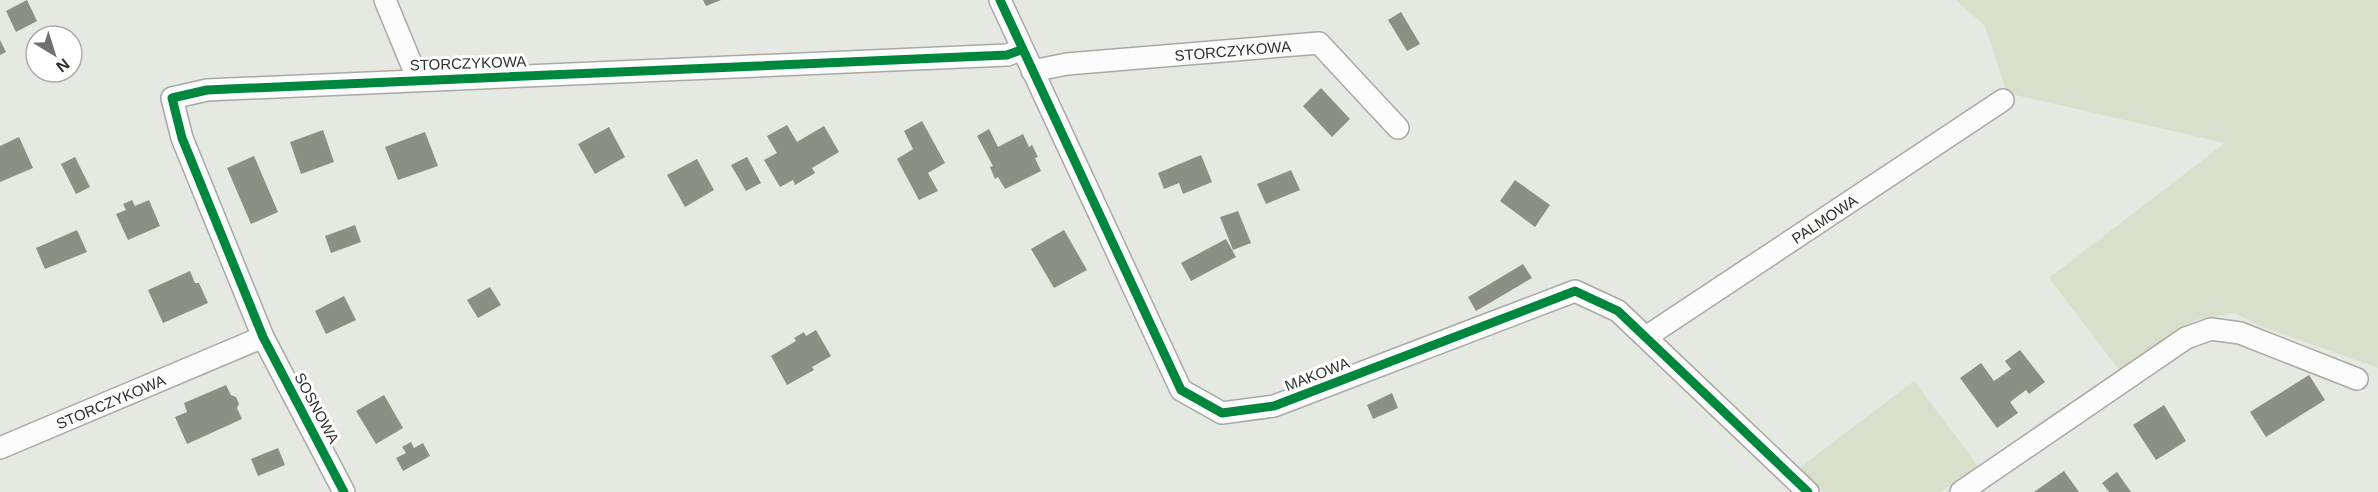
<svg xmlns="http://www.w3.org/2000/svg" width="2378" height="492" font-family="Arial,sans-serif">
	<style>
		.green { fill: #d8dfca }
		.building { fill: #8c8f84 }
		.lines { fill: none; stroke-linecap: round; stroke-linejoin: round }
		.minor-casing { stroke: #a8a9a4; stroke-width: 24 }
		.minor { stroke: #fbfcfb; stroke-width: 21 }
		.cycleway-casing { stroke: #fff; stroke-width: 13 }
		.cycleway { stroke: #00873e; stroke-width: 9 }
		.labels { text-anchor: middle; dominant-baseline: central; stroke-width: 6; stroke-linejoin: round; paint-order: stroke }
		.street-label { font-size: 15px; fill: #2f312c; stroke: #fff }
	</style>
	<rect width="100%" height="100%" fill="#e6e8e2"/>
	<g class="green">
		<path d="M1956,0h422v368l-117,-42 -27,-13 -39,7 -75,51 -71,-93 176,-135 -218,-50 -22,-67z"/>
		<path d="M1914,381l64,85 -38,26h-117l-25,-23z"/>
	</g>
	<g class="building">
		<path d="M27,0l10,21 -21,11 -10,-21z"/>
		<path d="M703,0h18l-15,6z"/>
		<path d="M1401,12l19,32 -13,7 -19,-31z"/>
		<path d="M0,40l6,12 -6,3z"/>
		<path d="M1321,88l29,31 -18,18 -29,-31z"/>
		<path d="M922,121l23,42 -17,10 10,18 -19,9 -22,-41 16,-10 -9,-18z"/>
		<path d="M787,125l10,17 27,-16 15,26 -27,16 3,5 -20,12 -2,-5 -13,7 -16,-27 13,-7 -10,-17z"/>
		<path d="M609,127l16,30 -30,17 -17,-30z"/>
		<path d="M989,129l9,18 25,-13 6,13 3,-2 6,12 -3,1 6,13 -36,18 -7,-12 -3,2 -5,-12 3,-1 -16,-30z"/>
		<path d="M323,130l11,32 -33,12 -11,-32z"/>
		<path d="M425,132l13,34 -40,14 -13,-33z"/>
		<path d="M19,137l14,31 -33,14v-36z"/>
		<path d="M1201,155l11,27 -29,12 -4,-11 -15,6 -6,-16z"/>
		<path d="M254,156l24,56 -27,12 -24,-56z"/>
		<path d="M75,157l15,30 -14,7 -15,-30z"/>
		<path d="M747,157l14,26 -15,8 -15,-26z"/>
		<path d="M697,159l17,31 -29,17 -18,-32z"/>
		<path d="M1291,170l9,20 -34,14 -9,-20z"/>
		<path d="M1515,180l35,25 -15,22 -35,-26z"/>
		<path d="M132,200l3,6 14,-6 11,26 -32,14 -12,-26 10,-4 -3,-6z"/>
		<path d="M1238,211l13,32 -18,7 -13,-33z"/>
		<path d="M355,225l6,17 -30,11 -6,-17z"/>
		<path d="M77,230l10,22 -42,17 -9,-21z"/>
		<path d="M1064,230l23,40 -33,18 -23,-39z"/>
		<path d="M1226,239l10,18 -45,24 -10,-18z"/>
		<path d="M1523,264l9,14 -56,33 -8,-14z"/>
		<path d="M190,271l5,12h4l9,20 -45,20 -15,-33z"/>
		<path d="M490,287l11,18 -23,13 -11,-18z"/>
		<path d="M344,296l12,24 -30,14 -11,-23z"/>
		<path d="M816,330l15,26 -19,11 2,3 -27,15 -16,-29 25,-15 -2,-3 10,-6 2,4z"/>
		<path d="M2020,350l25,32 -16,12 -3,-4 -16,12 8,11 -21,15 -37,-50 21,-15 13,18 17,-12 -6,-8z"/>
		<path d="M2309,375l16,25 -59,37 -16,-25z"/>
		<path d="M226,385l5,10 5,2 3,7 -2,4 5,11 -55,25 -12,-27 12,-5 -3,-9z"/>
		<path d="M1392,393l6,15 -25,11 -6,-14z"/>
		<path d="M384,395l19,33 -27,16 -20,-33z"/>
		<path d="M2164,405l22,36 -30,19 -23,-35z"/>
		<path d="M411,442l3,6 9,-5 7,13 -27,15 -7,-13 10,-5 -4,-6z"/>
		<path d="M278,448l7,17 -27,11 -7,-17z"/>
		<path d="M2064,471l15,21h-45z"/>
		<path d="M2117,472l14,20h-22l-7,-9z"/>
	</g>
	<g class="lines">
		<defs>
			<g id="minor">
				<path d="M385,0l33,80"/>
				<path d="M1000,0l181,390 41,23 52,-7 301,-115 43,20 190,181"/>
				<path id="s1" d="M1032,71l35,-7 252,-21 79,85"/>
				<path id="s2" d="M1646,337l357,-237"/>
				<path id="s3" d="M0,448l263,-111"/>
				<path d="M344,492l-81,-155 -81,-199 -10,-40 35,-8 800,-35 14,-5"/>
				<path d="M1961,492l225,-154 25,-9 29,4 117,46"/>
			</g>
		</defs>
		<use href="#minor" class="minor-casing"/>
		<use href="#minor" class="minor"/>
		<defs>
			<g id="cycleway">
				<path d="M1000,0l181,390 41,23 52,-7 301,-115 43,20 190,181"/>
				<path d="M344,492l-81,-155 -81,-199 -10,-40 35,-8 800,-35 14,-5"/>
			</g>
		</defs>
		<use href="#cycleway" class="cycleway-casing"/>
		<use href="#cycleway" class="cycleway"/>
	</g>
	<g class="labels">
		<g class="street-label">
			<text stroke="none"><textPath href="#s1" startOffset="202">STORCZYKOWA</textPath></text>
			<text transform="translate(468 63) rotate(-2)">STORCZYKOWA</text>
			<text stroke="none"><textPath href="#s2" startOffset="214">PALMOWA</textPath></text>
			<text transform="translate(1317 374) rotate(-21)">MAKOWA</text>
			<text stroke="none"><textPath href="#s3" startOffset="120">STORCZYKOWA</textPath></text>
			<text transform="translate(317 408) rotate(62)">SOSNOWA</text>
		</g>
	</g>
	<g transform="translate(54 54) rotate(142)"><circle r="28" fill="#ffffff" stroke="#acadab" stroke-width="1.5"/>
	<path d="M0-4.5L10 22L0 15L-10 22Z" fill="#6f716c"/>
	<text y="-9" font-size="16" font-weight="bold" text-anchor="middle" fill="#2f312c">N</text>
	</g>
</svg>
